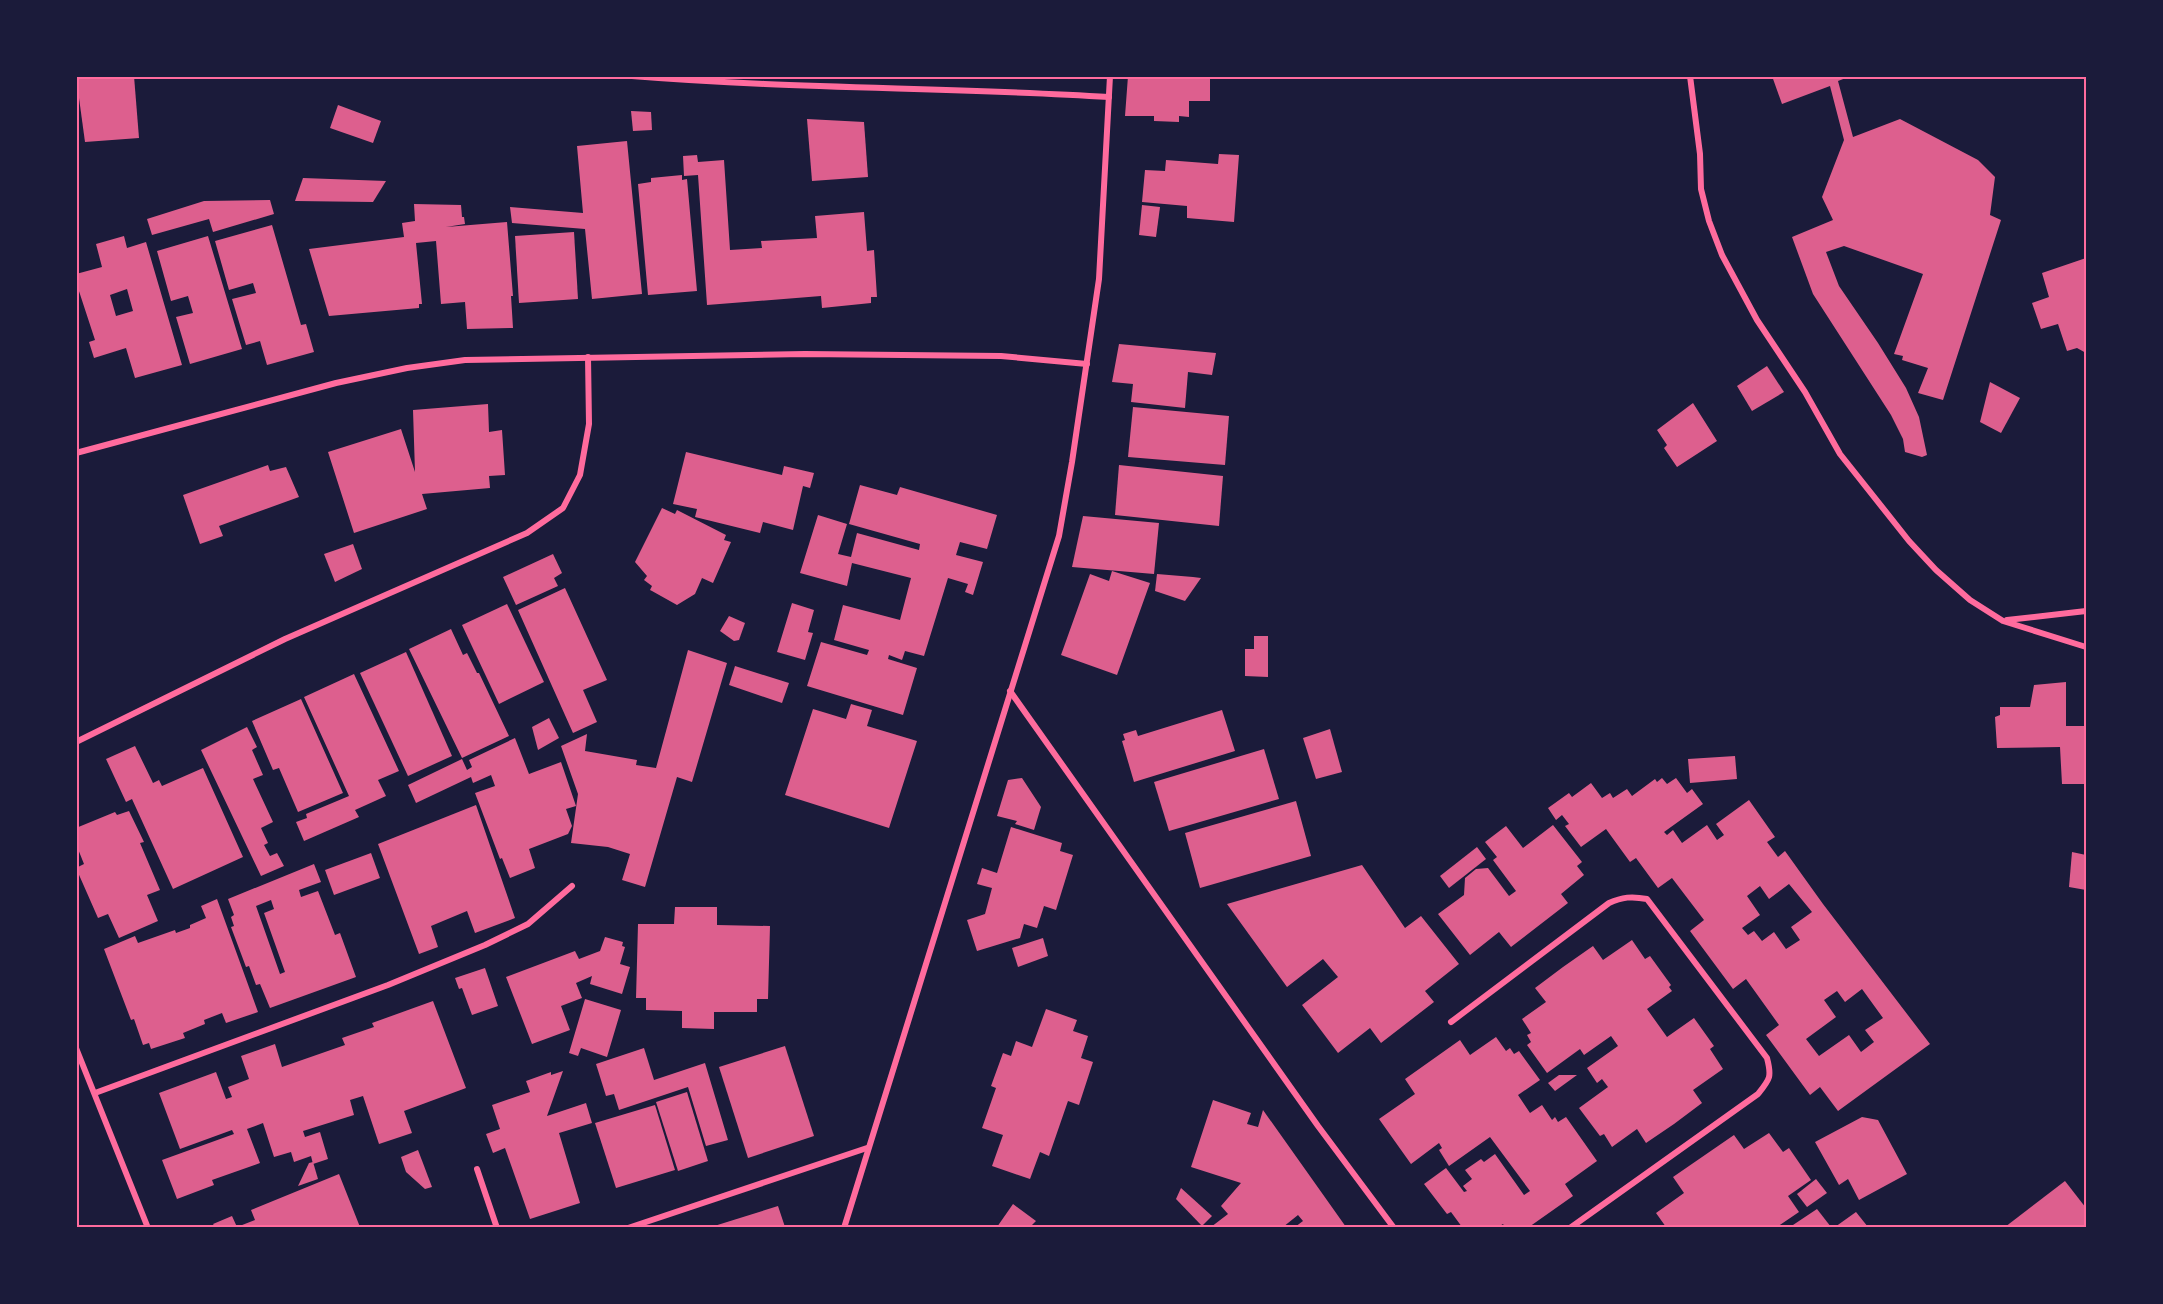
<svg xmlns="http://www.w3.org/2000/svg" width="2163" height="1304" font-family="'Roboto Condensed',sans-serif">
	<style>
		.building { fill: #dd5f8e; fill-rule: evenodd }
		.lines { fill: none; stroke-linecap: round; stroke-linejoin: round }
		.minor { stroke: #ff6b9d; stroke-width: 6 }
		.neatline { fill: none; stroke: #ff6b9d; stroke-width: 2 }
	</style>
	<rect width="100%" height="100%" fill="#1b1b3a"/>
	<g class="building">
		<path d="M76,76h58l5,62 -54,4z"/>
		<path d="M1128,76h82v25h-21v16l-10,-1v6l-25,-1v-5h-29z"/>
		<path d="M1772,76h79l-13,5 15,56 47,-18 78,41 17,17 -5,38 11,5 -58,180 -25,-7 10,-25 -26,-8 1,-4 -9,-2 29,-80 -79,-28 -18,6 13,34 39,57 28,45 13,29 8,38 -5,2 -17,-5 -2,-13 -12,-24 -78,-121 -21,-57 41,-17 -11,-23 22,-57 -14,-54 -48,18z"/>
		<path d="M338,105l43,16 -8,22 -43,-15z"/>
		<path d="M631,111l20,1 1,18 -19,1z"/>
		<path d="M807,119l57,3 4,55 -56,4z"/>
		<path d="M627,141l15,153 -50,5 -7,-70 -73,-6 -2,-16 73,6 -6,-67z"/>
		<path d="M1219,154l20,1 -5,67 -47,-4v-12l-45,-4 3,-32 20,1 1,-11 52,4z"/>
		<path d="M697,155l1,7 26,-2 6,90 32,-2 -1,-7 56,-3 -2,-22 49,-4 3,39 7,-1 3,47h-6v6l-49,5 -1,-12 -114,9 -9,-130 -14,1 -1,-20z"/>
		<path d="M682,175v5l5,-1 10,112 -49,4 -10,-111 13,-2v-4z"/>
		<path d="M303,178l83,3 -13,21 -78,-1z"/>
		<path d="M270,200l4,14 -61,18 -4,-13 -57,16 -5,-16 57,-18z"/>
		<path d="M414,204l47,1 1,12h2l1,7 -19,3 61,-5 6,74h-2l2,32 -46,1 -2,-27 -24,2 -5,-63 -20,2 6,61h-3v4l-90,8 -20,-67 95,-12 -2,-14 13,-2z"/>
		<path d="M1142,205l18,2 -4,30 -17,-2z"/>
		<path d="M272,225l29,100 5,-1 8,28 -47,13 -7,-24 -14,4 -14,-46 24,-6 -3,-10 -24,7 -14,-49z"/>
		<path d="M574,232l4,67 -59,4 -4,-67z"/>
		<path d="M124,236l3,12 19,-6 36,123 -47,13 -9,-30 -32,10 -5,-16 6,-2 -19,-58v-8l26,-7 -6,-23zM127,289l6,22 -17,5 -6,-21z"/>
		<path d="M208,236l34,113 -52,15 -14,-47 17,-4 -5,-17 -17,5 -14,-50z"/>
		<path d="M2086,258v95l-9,-5 -10,3 -9,-27 -17,5 -9,-26 17,-6 -7,-24z"/>
		<path d="M1119,344l97,9 -4,22 -24,-3 -3,36 -54,-6 2,-18 -21,-2z"/>
		<path d="M1767,366l17,26 -32,19 -15,-25z"/>
		<path d="M1990,382l30,16 -19,35 -21,-11z"/>
		<path d="M1693,403l24,38 -40,26 -13,-19 3,-3 -10,-15z"/>
		<path d="M488,404l1,28 13,-2 3,45 -16,1 1,12 -68,6 5,15 -73,24 -26,-81 73,-23 14,43 -2,-62z"/>
		<path d="M1133,407l96,9 -4,49 -97,-8z"/>
		<path d="M686,452l96,23 2,-9 30,7 -4,15 -7,-2 -10,44 -30,-8 -3,11 -65,-16 2,-8 -24,-5z"/>
		<path d="M268,465l2,6 16,-4 13,30 -80,29 4,10 -23,8 -17,-49z"/>
		<path d="M1119,465l104,11 -4,50 -104,-11z"/>
		<path d="M860,485l37,10 3,-8 97,28 -10,34 -27,-7 -4,13 27,7 -10,33 -8,-3 3,-8 -20,-6 -24,78 -19,-5 -3,9 -13,-5 -1,4 29,9 -14,47 -96,-29 14,-44 46,13 2,-5 -35,-10 9,-35 57,15 11,-42 -59,-15 -5,23 -47,-13 18,-58 29,9 -9,30 13,3 6,-24 62,17 1,-6 -71,-20z"/>
		<path d="M662,508l13,6 2,-4 49,25 -2,5 7,2 -18,41 -11,-5 -7,16 -18,11 -25,-14 -2,-1 2,-4 -8,-6 3,-4 -12,-14z"/>
		<path d="M1083,516l76,7 -5,51 -82,-7z"/>
		<path d="M353,544l9,25 -27,13 -11,-28z"/>
		<path d="M553,554l9,19 -8,5 4,8 -42,19 -13,-28z"/>
		<path d="M1112,571l38,12 -33,92 -56,-20 29,-81 19,7z"/>
		<path d="M1157,574l36,3 8,1 -16,23 -30,-10z"/>
		<path d="M565,588l42,92 -24,10 14,32 -24,11 -55,-123z"/>
		<path d="M792,603l22,7 -6,22 5,1 -8,27 -28,-8z"/>
		<path d="M507,604l37,78 -45,22 -37,-79z"/>
		<path d="M729,616l16,7 -6,17 -5,1 -14,-10z"/>
		<path d="M451,629l12,26 4,-2 10,20h2l30,63 -47,22 -53,-109z"/>
		<path d="M1254,636h14v41l-23,-1v-27h9z"/>
		<path d="M688,650l39,13 -35,119 -15,-5 -32,110 -23,-7 8,-26 -22,-7 -37,-4 7,-49 -17,-48 26,-12 -2,17 52,9 -1,5 20,3z"/>
		<path d="M406,652l46,104 -44,20 -48,-103z"/>
		<path d="M735,666l54,17 -7,20 -53,-18z"/>
		<path d="M354,674l45,97 -21,9 8,16 -31,14 4,7 -55,24 -8,-19 11,-4 -1,-4 43,-18 -45,-99z"/>
		<path d="M2066,682v44h20v58h-24l-2,-37 -63,1 -2,-31 5,-2v-8h30l4,-22z"/>
		<path d="M301,699l42,94 -45,19 -19,-44 -6,2 -21,-49z"/>
		<path d="M851,704l21,6 -5,16 50,15 -28,87 -104,-33 28,-86 33,10z"/>
		<path d="M1222,710l13,41 -101,31 -12,-41 3,-1 -2,-6 13,-4 2,6z"/>
		<path d="M549,718l10,20 -21,12 -6,-23z"/>
		<path d="M247,727l10,20 -5,3 11,25 -10,4 20,43 -12,6 7,15 -4,2 6,11 7,-3 7,13 -23,10 -60,-126z"/>
		<path d="M1330,729l12,43 -26,7 -13,-41z"/>
		<path d="M515,738l14,36 32,-12 15,44 -10,3 6,17 -4,8 -39,15 6,19 -25,10 -8,-20 -2,1 -25,-66 20,-7 -4,-11 -18,8 -2,-6 -55,26 -8,-18 54,-26 5,11 5,-3 -3,-7z"/>
		<path d="M135,746l18,37 6,-3 3,6 41,-18 40,89 -70,32 -41,-90 -6,3 -20,-43z"/>
		<path d="M1264,749l15,50 -110,32 -15,-49z"/>
		<path d="M1735,756l2,23 -47,4 -2,-24z"/>
		<path d="M1022,778l19,29 -7,23 -19,-6 2,-3 -20,-5 11,-36z"/>
		<path d="M1662,778l5,6 9,-6 11,15 5,-4 11,15 -39,28 3,3 6,-5 9,13 25,-18 10,15 7,-5 -8,-11 33,-24 26,37 -8,5 11,15 7,-6 38,53 107,140 -92,67 -18,-24 -10,8 -44,-60 13,-10 -33,-46 -13,10 -43,-58 14,-11 -32,-42 -14,10 -22,-30 -6,4 -24,-33 -25,18 -16,-21 4,-2 -7,-9 -6,5 -8,-12 21,-15 3,4 19,-14 11,15 8,-5 3,5 14,-9 5,7 23,-17 2,3zM1789,884l23,28 -21,15 9,13 -14,9 -12,-17 -12,9 -8,-10 -6,4 -6,-7 18,-13 -13,-19 13,-10 9,13zM1862,989l21,29 -18,12 9,12 -13,10 -12,-17 -30,21 -13,-17 30,-22 -12,-17 13,-9 8,11z"/>
		<path d="M1296,801l15,55 -111,32 -15,-55z"/>
		<path d="M476,805l39,113 -40,15 -8,-22 -36,15 7,21 -19,7 -41,-110z"/>
		<path d="M129,811l15,31 -4,1 20,47 -13,5 11,26 -39,17 -11,-24 -10,4 -22,-50 8,-4 -8,-20v-16l39,-16 2,3z"/>
		<path d="M1553,825l29,37 -5,4 7,9 -23,19 7,9 -57,44 -12,-15 -29,23 -32,-41 26,-19 1,-17 11,-9 12,-1 21,28 7,-5 -23,-31 4,-3 -12,-15 21,-16 17,22z"/>
		<path d="M1011,827l51,16 -2,8 13,4 -17,55 -12,-4 -7,22 -13,-4 -4,14 -43,13 -10,-31 18,-6 7,-26 -15,-4 5,-16 15,5z"/>
		<path d="M1477,847l9,12 -37,29 -9,-12z"/>
		<path d="M2072,852l14,3v35l-17,-3z"/>
		<path d="M371,853l9,25 -46,17 -9,-25z"/>
		<path d="M314,864l7,18 -22,8 2,7 17,-6 17,44 5,-2 16,44 -86,31 -10,-24 -4,1 -7,-19 -3,1 -15,-40 3,-1 -3,-9 3,-2 -6,-16zM271,900l3,9 -10,4 21,59 -5,2 -24,-68z"/>
		<path d="M1362,865l43,63 16,-12 38,48 -34,27 9,11 -53,41 -11,-15 -32,25 -36,-48 36,-28 -15,-18 -36,28 -60,-83z"/>
		<path d="M217,899l41,113 -32,11 -4,-10 -18,7 1,4 -22,9 2,5 -34,11 -2,-6 -6,2 -9,-26 -3,1 -27,-71 31,-13 3,7 37,-13 1,3 14,-5v-3l16,-7 -5,-12z"/>
		<path d="M675,907h42v18l53,1 -2,73h-11v13h-43v17l-32,-1v-17l-36,-1v-12h-10l2,-74h36z"/>
		<path d="M605,937l18,5 -1,4 3,1 -5,17 10,3 -8,27 -32,-10 2,-8 -16,7 6,15 -21,8 9,24 -38,14 -26,-67 69,-26 4,8 21,-8z"/>
		<path d="M1043,938l5,18 -30,11 -6,-19z"/>
		<path d="M1632,940l13,19 5,-3 21,29 -2,2 3,4 -25,18 20,28 27,-19 20,28 -4,3 13,20 -30,21 9,13 -28,21 -28,19 -9,-14 -25,18 -8,-13 -4,2 -21,-28 29,-21 -6,-8 -5,4 -10,-15 31,-22 -7,-10 -27,19 -4,-6 -33,24 -20,-28 4,-3 -4,-7 4,-2 -9,-14 24,-17 -11,-14 28,-21 30,-21 10,14z"/>
		<path d="M485,968l13,38 -26,9 -10,-27 -3,1 -4,-11z"/>
		<path d="M585,999l36,11 -14,47 -26,-9 -3,8 -9,-3z"/>
		<path d="M433,1001l33,87 -62,23 8,22 -33,11 -16,-48 -13,4 4,15 -51,16 2,6 15,-5 8,27 -15,5 -2,-8 -17,6 -3,-10 -17,5 -11,-34 -16,6 13,34 -48,17 2,5 -37,14 -15,-39 72,-26 -2,-4 -52,19 -21,-56 57,-21 10,27 6,-2 -4,-10 21,-8 -8,-23 34,-12 7,23 63,-22 -3,-7 32,-11 -2,-4z"/>
		<path d="M1046,1009l31,11 -4,11 15,5 -7,22 12,4 -14,43 -11,-4 -19,55 -9,-4 -10,27 -38,-13 11,-31 -21,-7 14,-40 -5,-2 12,-33 8,3 5,-15 16,6z"/>
		<path d="M1496,1037l10,14 4,-3 4,6 5,-3 21,29 -22,15 12,18 12,-8 10,15 3,-3 3,5 8,-5 31,44 -32,23 8,12 -44,31h-24l-2,-3 -5,3h-36l-11,-15 -4,2 -23,-30 22,-16 18,24 3,-1 -4,-5 9,-7 -7,-9 16,-11 3,3 11,-8 29,41 6,-4 -40,-54 -41,29 -10,-16 3,-2 -3,-5 -28,21 -32,-45 36,-25 -10,-15 55,-39 10,15z"/>
		<path d="M785,1046l29,90 -66,22 -29,-91z"/>
		<path d="M644,1048l10,32 51,-17 23,77 -22,6 -18,-59 -69,23 -5,-16 -8,2 -10,-32z"/>
		<path d="M563,1071l-16,45 39,-13 6,20 -33,10 21,70 -50,16 -25,-71 -12,5 -7,-19 14,-5 -8,-24 38,-13 -4,-11 25,-9v3z"/>
		<path d="M1559,1075h18l-22,16 -7,-8z"/>
		<path d="M687,1092l21,69 -30,10 -22,-69z"/>
		<path d="M1213,1100l38,13 -4,11 11,3 5,-17 83,117h-51l8,-6 -5,-6 -15,12h-72l17,-13 -7,-8 20,-23 -50,-16z"/>
		<path d="M655,1105l20,65 -59,18 -21,-65z"/>
		<path d="M1862,1117l16,3 29,54 -48,26 -11,-21 -9,6 -24,-43z"/>
		<path d="M1769,1133l14,19 6,-4 22,32 -23,16 11,16 -22,15h-111l-10,-14 28,-20 -11,-16 61,-42 10,14z"/>
		<path d="M418,1150l14,37 -7,2 -19,-17 -5,-15z"/>
		<path d="M313,1162l5,17 -20,7 11,-23z"/>
		<path d="M339,1174l21,53h-145l-2,-3 19,-8 5,11 18,-7 -4,-10z"/>
		<path d="M1816,1179l11,14 -20,14 -10,-13z"/>
		<path d="M2065,1181l21,27v19h-81z"/>
		<path d="M1181,1188l31,28 -10,10 -26,-27z"/>
		<path d="M1013,1204l23,17 -4,4 3,2h-38z"/>
		<path d="M778,1206l7,21h-74z"/>
		<path d="M1817,1209l14,18h-41z"/>
		<path d="M1856,1212l12,15h-33z"/>
	</g>
	<g class="lines">
		<g class="minor">
			<path d="M632,76c159,13 318,11 477,21"/>
			<path d="M1690,76l10,78 1,35 8,32 13,34 35,65 48,72 35,62 69,87 27,29 34,30 33,21 83,26"/>
			<path d="M76,453l260,-70 71,-15 58,-8 340,-6 196,2 86,8"/>
			<path d="M2007,620l79,-9"/>
			<path d="M1010,691l308,435 76,102"/>
			<path d="M76,742l209,-103 242,-106 36,-25 17,-33 9,-51 -1,-67"/>
			<path d="M1451,1022l158,-119c13,-6 23,-7 38,-4l120,159c5,19 3,21 -9,36l-188,134"/>
			<path d="M76,1048l72,180"/>
			<path d="M95,1093l293,-108 97,-40 43,-21 44,-38"/>
			<path d="M477,1169l20,59"/>
			<path d="M628,1228l239,-80"/>
			<path d="M844,1228l215,-692 13,-74 27,-183 11,-203"/>
		</g>
	</g>
	<rect width="2163" height="1304" fill="none" stroke="#1b1b3a" stroke-width="156"/>
	<rect x="78" y="78" width="2007" height="1148" class="neatline"/>
</svg>
